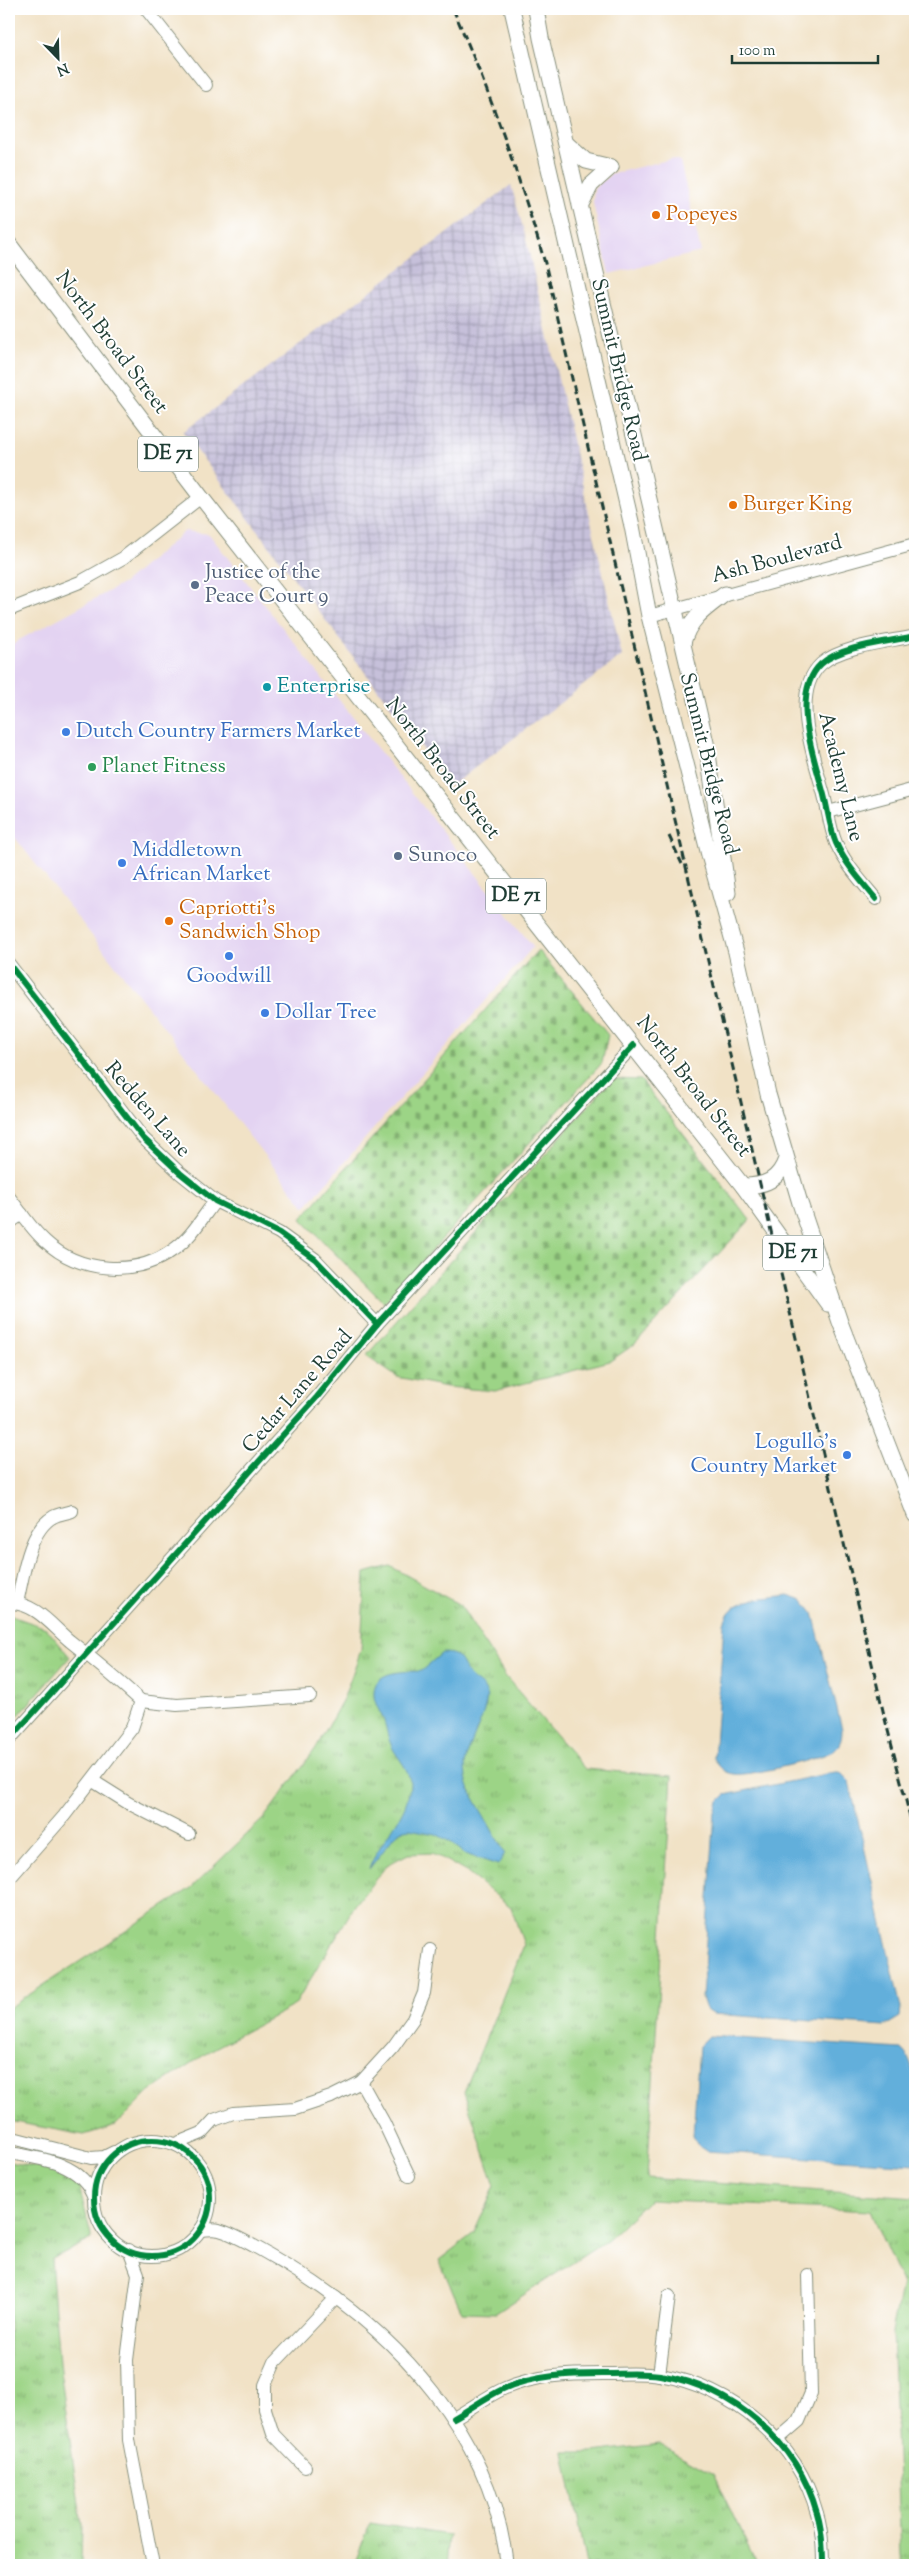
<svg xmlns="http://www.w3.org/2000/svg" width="924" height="2574" font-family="'Sorts Mill Goudy',serif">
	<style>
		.built { fill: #e3d3f2 }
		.industrial { fill: url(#industrial-grid) }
		.grass { fill: url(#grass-tufts); stroke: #5e885d }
		.cemetery { fill: url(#cemetery-stones); stroke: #5e885d }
		.water { fill: #62afdb; stroke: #407688 }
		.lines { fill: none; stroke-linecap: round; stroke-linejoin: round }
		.minor-casing { stroke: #88907d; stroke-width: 14 }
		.major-casing { stroke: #88907d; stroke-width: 17 }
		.minor { stroke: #fff; stroke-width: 12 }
		.major { stroke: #fff; stroke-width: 15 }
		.rail { stroke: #1f3d34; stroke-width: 3; stroke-dasharray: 8 4; stroke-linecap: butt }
		.cycleway-casing { stroke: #fff; stroke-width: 9 }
		.cycleway { stroke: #00873e; stroke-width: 6 }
		.food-dot { fill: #e8710a; stroke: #fff; stroke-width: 2 }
		.service-dot { fill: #5c6f8a; stroke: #fff; stroke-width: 2 }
		.culture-dot { fill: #0f9aa8; stroke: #fff; stroke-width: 2 }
		.shop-dot { fill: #3f7fe0; stroke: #fff; stroke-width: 2 }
		.leisure-dot { fill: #2e9e5b; stroke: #fff; stroke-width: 2 }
		.labels { text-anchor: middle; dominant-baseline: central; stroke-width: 4; stroke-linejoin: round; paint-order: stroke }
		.shield { fill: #fff; stroke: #627771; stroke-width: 1 }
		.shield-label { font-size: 20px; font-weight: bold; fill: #1f3d34 }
		.food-label { font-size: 21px; fill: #c56008; stroke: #fff; text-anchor: start }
		.street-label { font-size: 21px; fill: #1f3d34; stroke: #fff }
		.service-label { font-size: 21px; fill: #4e5e75; stroke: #fff; text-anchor: start }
		.culture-label { font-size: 21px; fill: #0d838f; stroke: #fff; text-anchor: start }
		.shop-label { font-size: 21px; fill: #366cbe; stroke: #fff; text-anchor: start }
		.leisure-label { font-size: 21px; fill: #27864d; stroke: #fff; text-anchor: start }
	</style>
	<defs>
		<pattern id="industrial-grid" width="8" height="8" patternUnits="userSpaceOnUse" patternTransform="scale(1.25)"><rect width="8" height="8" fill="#c6c0da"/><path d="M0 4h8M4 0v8" fill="none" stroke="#a09db2"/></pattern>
		<pattern id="grass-tufts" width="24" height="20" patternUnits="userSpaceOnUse" patternTransform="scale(1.25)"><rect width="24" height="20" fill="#9cd486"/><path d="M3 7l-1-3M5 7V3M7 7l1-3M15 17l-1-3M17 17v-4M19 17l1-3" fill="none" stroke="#7fad6e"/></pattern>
		<pattern id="cemetery-stones" width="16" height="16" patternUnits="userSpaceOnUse" patternTransform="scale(1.25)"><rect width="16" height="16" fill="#9cd486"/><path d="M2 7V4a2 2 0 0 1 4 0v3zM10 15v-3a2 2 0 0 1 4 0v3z" fill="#7fad6e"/></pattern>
	</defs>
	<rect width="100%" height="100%" fill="#fff"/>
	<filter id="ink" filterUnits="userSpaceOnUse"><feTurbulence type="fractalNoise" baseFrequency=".02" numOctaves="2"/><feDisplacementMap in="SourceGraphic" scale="10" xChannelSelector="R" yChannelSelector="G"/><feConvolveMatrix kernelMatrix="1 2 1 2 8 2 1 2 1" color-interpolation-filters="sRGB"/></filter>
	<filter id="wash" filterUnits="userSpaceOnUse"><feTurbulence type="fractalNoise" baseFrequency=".0096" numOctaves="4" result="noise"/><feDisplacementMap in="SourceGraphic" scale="20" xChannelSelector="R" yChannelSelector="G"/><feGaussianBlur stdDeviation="1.12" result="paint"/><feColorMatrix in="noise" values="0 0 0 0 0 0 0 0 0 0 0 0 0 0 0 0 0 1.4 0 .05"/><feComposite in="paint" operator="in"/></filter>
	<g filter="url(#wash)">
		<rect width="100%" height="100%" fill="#f1e2c6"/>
		<g class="built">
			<path d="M672,159l8,2 21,91 -92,22 -16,-71 1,-14 17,-15z"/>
			<path d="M185,531l24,3 324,413 -228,260 -296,-377v-182l10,-8 105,-57z"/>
		</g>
		<path class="industrial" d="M511,185l14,50 97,421 -171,130 -268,-354z"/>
		<g class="grass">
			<path d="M390,1566l70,39 46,72 79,92 87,7 -25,402 268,20v367h-11l-3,-10 -9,-223 10,-49 -32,-72 -221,-11 -43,41 -110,72 -34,-1 -23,-52 35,-27 21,-47 -31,-94 60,-147 -13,-38 -45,-35 -33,-19 -25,1 -21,11 -32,40 -60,100 -82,44 -63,42 -34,34 -32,10 -75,-14v-113l182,-120 73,-70 52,-70 28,-51 17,-47 4,-77z"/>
			<path d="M9,1615l37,13 24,29 -61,69z"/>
			<path d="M9,2162l50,10 20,14 13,53 -41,20 8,104 23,162 -1,40h-72z"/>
			<path d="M659,2444l54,30 44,91h-171l-22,-113h29z"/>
			<path d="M370,2523l79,12 -3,30h-92z"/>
		</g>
		<g class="cemetery">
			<path d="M538,950l70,85 -6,28 -218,240 -83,-84z"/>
			<path d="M612,1079l29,1 109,140 -115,124 -25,17 -115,30 -48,-4 -50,-10 -31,-21z"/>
		</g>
		<g class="water">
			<path d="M788,1595l15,5 10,13 29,116c0,9 -1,15 -8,21 -9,8 -87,27 -100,24 -10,-1 -16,-8 -20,-16l10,-135c7,-26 40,-24 64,-28z"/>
			<path d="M442,1653c16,0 17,5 24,18 5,10 17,12 20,21 5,15 -19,53 -21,73 0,9 2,18 5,26l35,62 -7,12 -33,-11 -13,-11 -16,-9 -27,-5 -9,2 -6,6 -25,32c10,-29 40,-53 41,-85 0,-15 -12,-25 -18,-37 -4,-8 -5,-17 -8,-26 -3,-8 -9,-16 -10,-25 -2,-27 30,-24 47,-25z"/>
			<path d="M835,1772h5l9,9 52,227 -1,9 -15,9 -173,-12 -6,-4 -4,-13 13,-185 3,-10 7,-7z"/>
			<path d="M709,2036l192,13c23,19 14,88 14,116l-209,-14 -6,-4 -7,-11 6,-90z"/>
		</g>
	</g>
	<g filter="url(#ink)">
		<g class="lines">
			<defs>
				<g id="minor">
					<path d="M146,9l60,76"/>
					<path d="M9,610l71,-28 43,-24 78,-61"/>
					<path d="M649,616l266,-72"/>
					<path d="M828,812l87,-23"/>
					<path d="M876,899c-15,-18 -30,-34 -40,-56 -6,-14 -8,-32 -12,-48 -9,-35 -35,-101 -3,-131 20,-18 67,-22 94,-28"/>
					<path d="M9,964l134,174 37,35 35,28 64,32 36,26 62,65"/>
					<path d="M9,1197c11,14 22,32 36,44 34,32 91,36 128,9 18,-12 29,-32 42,-49"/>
					<path d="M9,1223l13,-9"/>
					<path d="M9,1603c26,-1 43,23 61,38 24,19 48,39 71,60l-9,27 -68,88 -55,63"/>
					<path d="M17,1603c6,-25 11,-72 36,-86 5,-3 13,-4 19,-6"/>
					<path d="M141,1701l36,4 133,-9"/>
					<path d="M9,1740l308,-343 60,-73 257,-279"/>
					<path d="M93,1781l35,22 61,31"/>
					<path d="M361,2082l23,41 25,53"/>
					<path d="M9,2137l82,21 13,-1 10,-5"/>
					<circle cx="152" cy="2198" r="58"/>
					<path d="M175,2144l27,-11 12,-13 19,-7 62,-4 36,-12 30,-15 32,-35 20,-28 11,-26 6,-43"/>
					<path d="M9,2153c31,5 74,10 85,45"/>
					<path d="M200,2230c6,0 13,-2 19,0 17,4 54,27 71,37 108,66 202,168 217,298"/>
					<path d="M129,2250l9,24 -11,86 2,80 24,125"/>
					<path d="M659,2375l10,-79"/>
					<path d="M454,2418c16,-9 32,-21 49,-29 31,-14 67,-15 100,-15 18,0 39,-2 57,1 73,13 137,66 157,138 5,16 6,35 6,52"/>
					<path d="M777,2440l22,-19 12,-28 -3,-118"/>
					<path d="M305,2467l-32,-33 -8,-25v-24l10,-23 61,-64"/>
				</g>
				<g id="major">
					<path d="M512,9l120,517 17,90 60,239 27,97 32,142 32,109 40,119 75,193"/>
					<path d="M536,9l5,29 166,709 21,146"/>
					<path d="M566,143l20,18 25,6"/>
					<path d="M580,206l11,-21 20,-18"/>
					<path d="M9,244l192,253 542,689 85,118"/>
					<path d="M683,643c6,-24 22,-34 42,-49"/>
					<path d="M743,1186c22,0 36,-6 43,-27"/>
				</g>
			</defs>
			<use href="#minor" class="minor-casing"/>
			<use href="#major" class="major-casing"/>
			<use href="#minor" class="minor"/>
			<use href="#major" class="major"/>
			<g class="rail">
				<path d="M453,9c37,83 66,167 92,254l339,1452 31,121"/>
				<path d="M669,836l13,28"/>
			</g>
			<defs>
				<g id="cycleway">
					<path d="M876,899c-15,-18 -30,-34 -40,-56 -6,-14 -8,-32 -12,-48 -9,-35 -35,-101 -3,-131 20,-18 67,-22 94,-28"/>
					<path d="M9,964l134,174 37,35 35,28 64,32 36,26 62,65"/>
					<path d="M9,1740l308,-343 60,-73 257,-279"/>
					<circle cx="152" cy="2198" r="58"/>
					<path d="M454,2418c16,-9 32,-21 49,-29 31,-14 67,-15 100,-15 18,0 39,-2 57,1 73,13 137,66 157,138 5,16 6,35 6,52"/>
				</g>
			</defs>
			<use href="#cycleway" class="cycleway-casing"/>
			<use href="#cycleway" class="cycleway"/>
		</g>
	</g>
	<g class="food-dot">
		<circle cx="656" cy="215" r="5"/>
		<circle cx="733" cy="505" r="5"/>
		<circle cx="169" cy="921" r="5"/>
	</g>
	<g class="service-dot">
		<circle cx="195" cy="585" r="5"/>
		<circle cx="398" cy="856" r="5"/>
	</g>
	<circle class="culture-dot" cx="267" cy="687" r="5"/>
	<g class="shop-dot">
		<circle cx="66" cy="732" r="5"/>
		<circle cx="122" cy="863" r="5"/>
		<circle cx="229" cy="956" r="5"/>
		<circle cx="265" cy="1013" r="5"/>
		<circle cx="847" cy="1455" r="5"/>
	</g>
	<circle class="leisure-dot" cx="92" cy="767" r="5"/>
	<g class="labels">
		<g class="shield">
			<rect x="138" y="436.5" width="60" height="35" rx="4"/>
			<rect x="486" y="878.5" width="60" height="35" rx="4"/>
			<rect x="763" y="1235.5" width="60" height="35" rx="4"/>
		</g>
		<g class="shield-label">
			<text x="168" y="454">DE 71</text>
			<text x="516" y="896">DE 71</text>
			<text x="793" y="1253">DE 71</text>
		</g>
		<g class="food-label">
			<text x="666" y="215">Popeyes</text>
			<text x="743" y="505">Burger King</text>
			<text x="179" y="909">Capriotti’s<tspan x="179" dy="24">Sandwich Shop</tspan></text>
		</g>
		<g class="street-label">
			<text transform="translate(111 343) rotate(53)">North Broad Street</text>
			<text transform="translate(618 370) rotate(77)">Summit Bridge Road</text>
			<text transform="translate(777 560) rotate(-15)">Ash Boulevard</text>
			<text transform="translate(708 764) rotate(76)">Summit Bridge Road</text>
			<text transform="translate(442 769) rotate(52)">North Broad Street</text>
			<text transform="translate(840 777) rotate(76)">Academy Lane</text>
			<text transform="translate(693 1087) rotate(52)">North Broad Street</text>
			<text transform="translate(147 1110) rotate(49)">Redden Lane</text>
			<text transform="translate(298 1392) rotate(-49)">Cedar Lane Road</text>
		</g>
		<g class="service-label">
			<text x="205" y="573">Justice of the<tspan x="205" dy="24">Peace Court 9</tspan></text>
			<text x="408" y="856">Sunoco</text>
		</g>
		<g class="culture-label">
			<text x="277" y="687">Enterprise</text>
		</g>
		<g class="shop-label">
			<text x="76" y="732">Dutch Country Farmers Market</text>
			<text x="132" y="851">Middletown<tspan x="132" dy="24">African Market</tspan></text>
			<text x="229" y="977" text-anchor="middle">Goodwill</text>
			<text x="275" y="1013">Dollar Tree</text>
			<text x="837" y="1443" text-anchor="end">Logullo's<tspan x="837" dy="24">Country Market</tspan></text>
		</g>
		<g class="leisure-label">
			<text x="102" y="767">Planet Fitness</text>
		</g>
	</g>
	<rect width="924" height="2574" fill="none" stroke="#fff" stroke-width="30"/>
	<g transform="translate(58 58) rotate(157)" stroke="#ffffff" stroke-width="4" paint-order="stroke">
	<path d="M0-4L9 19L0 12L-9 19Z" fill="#1f3d34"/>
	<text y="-8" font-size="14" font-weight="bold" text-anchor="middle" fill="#1f3d34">N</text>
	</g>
	<path d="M732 55v8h146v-8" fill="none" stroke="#1f3d34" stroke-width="2.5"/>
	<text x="739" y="55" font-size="15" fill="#1f3d34" stroke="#ffffff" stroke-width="4" paint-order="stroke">100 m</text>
</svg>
